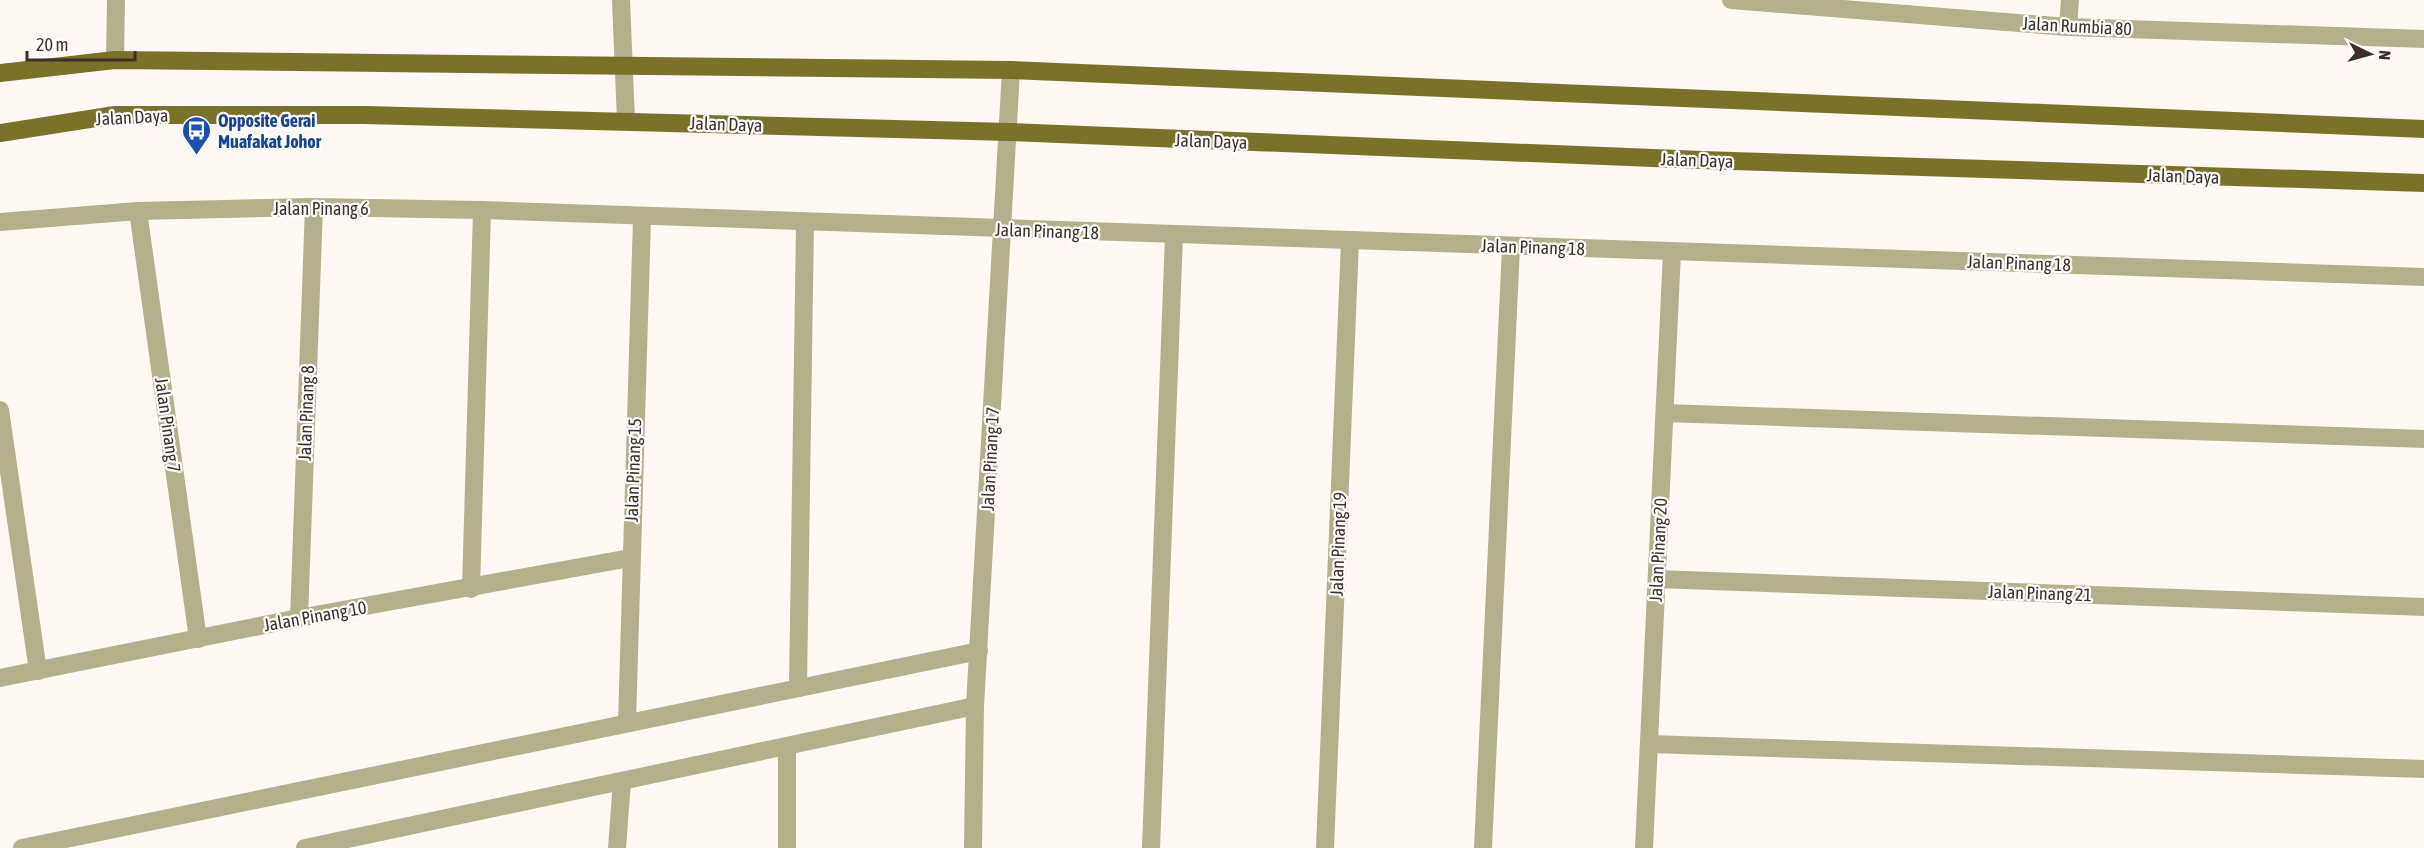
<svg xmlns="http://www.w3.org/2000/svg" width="2424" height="848" font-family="'Asap Condensed',sans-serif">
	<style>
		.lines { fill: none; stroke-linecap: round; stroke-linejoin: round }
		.minor { stroke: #b4b08c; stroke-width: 18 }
		.major { stroke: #7b722a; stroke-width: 18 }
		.labels { text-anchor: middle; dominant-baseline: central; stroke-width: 4.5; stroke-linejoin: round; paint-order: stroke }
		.street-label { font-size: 18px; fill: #3c2f28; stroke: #fff }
		.transit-label { font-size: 18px; font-weight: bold; fill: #164399; stroke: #fff; text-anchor: start }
	</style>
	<rect width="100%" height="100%" fill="#fff8f4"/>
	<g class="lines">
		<g class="minor">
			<path d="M621,0l5,121"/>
			<path d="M1731,0l337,27 356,12"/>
			<path d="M2068,27l2,-27"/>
			<path d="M115,60l1,-60"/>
			<path d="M138,211l60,428"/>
			<path d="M0,222l138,-11 176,-4 168,3 1942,67"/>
			<path d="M0,410l38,261"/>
			<path d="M1665,413l759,26"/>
			<path d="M1657,579l767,28"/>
			<path d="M471,589l11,-379"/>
			<path d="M299,618l15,-411"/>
			<path d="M0,678l299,-60 331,-60"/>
			<path d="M798,688l7,-465"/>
			<path d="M627,723l15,-505"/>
			<path d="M1649,744l775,25"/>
			<path d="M787,746v102"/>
			<path d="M22,848l957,-197"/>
			<path d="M305,848l670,-142"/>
			<path d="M617,848l5,-67"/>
			<path d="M973,848l2,-142 36,-636"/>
			<path d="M1151,848l23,-613"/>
			<path d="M1325,848l25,-607"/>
			<path d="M1483,848l28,-601"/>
			<path d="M1644,848l28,-596"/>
		</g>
		<g class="major">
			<path d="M0,73l115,-13 896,10 1413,59"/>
			<path d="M0,133l115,-18h249l645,17 693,28 722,23"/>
		</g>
	</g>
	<defs>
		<symbol id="bus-pin" viewBox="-11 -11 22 30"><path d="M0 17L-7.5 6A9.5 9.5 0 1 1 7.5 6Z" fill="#1a4fb4" stroke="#fff"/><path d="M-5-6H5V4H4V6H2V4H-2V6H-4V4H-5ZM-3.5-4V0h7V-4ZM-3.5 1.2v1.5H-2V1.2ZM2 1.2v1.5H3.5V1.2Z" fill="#fff"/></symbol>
	</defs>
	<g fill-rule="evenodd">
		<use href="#bus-pin" x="180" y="114" width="33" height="45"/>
	</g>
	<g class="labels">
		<g class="street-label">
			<text transform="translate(2077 26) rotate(3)">Jalan Rumbia 80</text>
			<text transform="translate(132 117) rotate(-3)">Jalan Daya</text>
			<text transform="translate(726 124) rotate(2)">Jalan Daya</text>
			<text transform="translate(1211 141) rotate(2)">Jalan Daya</text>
			<text transform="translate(1697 160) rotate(2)">Jalan Daya</text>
			<text transform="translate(2183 176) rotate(2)">Jalan Daya</text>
			<text x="321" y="208">Jalan Pinang 6</text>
			<text transform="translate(1047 231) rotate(2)">Jalan Pinang 18</text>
			<text transform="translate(1533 247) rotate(2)">Jalan Pinang 18</text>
			<text transform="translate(2019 263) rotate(2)">Jalan Pinang 18</text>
			<text transform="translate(306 413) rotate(-88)">Jalan Pinang 8</text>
			<text transform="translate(168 425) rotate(82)">Jalan Pinang 7</text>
			<text transform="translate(990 459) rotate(-87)">Jalan Pinang 17</text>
			<text transform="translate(633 470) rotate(-88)">Jalan Pinang 15</text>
			<text transform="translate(1338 544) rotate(-88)">Jalan Pinang 19</text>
			<text transform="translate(1658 550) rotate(-87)">Jalan Pinang 20</text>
			<text transform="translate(2040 593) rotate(2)">Jalan Pinang 21</text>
			<text transform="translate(315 616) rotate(-10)">Jalan Pinang 10</text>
		</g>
		<g class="transit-label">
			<text x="218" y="120">Opposite Gerai<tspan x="218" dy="21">Muafakat Johor</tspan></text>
		</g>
	</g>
	<g transform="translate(2370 54) rotate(95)" stroke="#ffffff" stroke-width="4.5" paint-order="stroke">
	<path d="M0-4.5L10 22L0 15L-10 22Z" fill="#3c2f28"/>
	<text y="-9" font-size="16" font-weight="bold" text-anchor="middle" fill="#3c2f28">N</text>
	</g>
	<path d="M27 51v9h108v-9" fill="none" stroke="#3c2f28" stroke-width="3"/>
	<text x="36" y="51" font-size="18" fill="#3c2f28" stroke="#ffffff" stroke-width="4.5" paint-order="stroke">20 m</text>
</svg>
